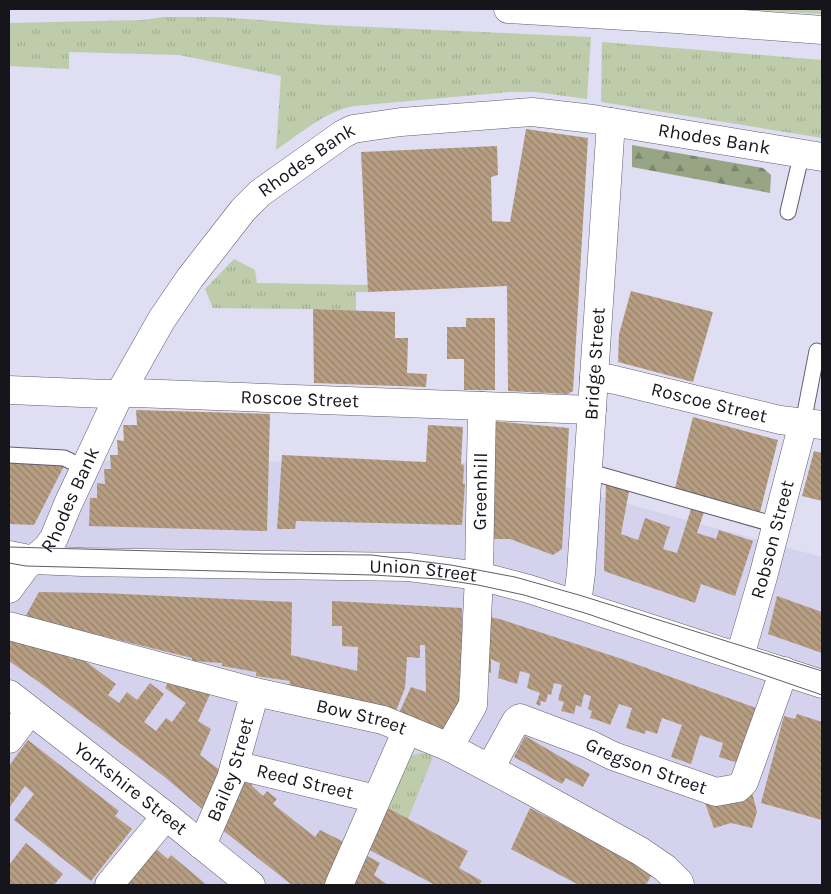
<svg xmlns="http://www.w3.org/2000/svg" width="831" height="894" font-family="Karla,sans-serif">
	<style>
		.built { fill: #d5d2ed }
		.grass { fill: url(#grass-tufts) }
		.forest { fill: url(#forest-firs) }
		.building { fill: url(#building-back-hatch) }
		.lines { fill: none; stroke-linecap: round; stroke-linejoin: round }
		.service-casing { stroke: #5f5d6e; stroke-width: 17 }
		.minor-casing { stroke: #5f5d6e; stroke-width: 29 }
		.secondary-casing { stroke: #5f5d6e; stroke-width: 29 }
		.trunk-casing { stroke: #5f5d6e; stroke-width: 29 }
		.service { stroke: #fff; stroke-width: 15 }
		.minor { stroke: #fff; stroke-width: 28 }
		.secondary { stroke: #fff; stroke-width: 28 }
		.trunk { stroke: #fff; stroke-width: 28 }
		.tram { stroke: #5f5d69; stroke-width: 1 }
		.labels { text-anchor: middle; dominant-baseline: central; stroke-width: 4; stroke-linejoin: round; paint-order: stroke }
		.street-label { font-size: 19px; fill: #16151c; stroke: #e0def2 }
	</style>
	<defs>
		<pattern id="grass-tufts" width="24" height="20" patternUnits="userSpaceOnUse" patternTransform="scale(1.25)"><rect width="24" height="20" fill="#beccac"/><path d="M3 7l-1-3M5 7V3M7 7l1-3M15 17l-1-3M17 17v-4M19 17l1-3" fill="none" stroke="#a3ae93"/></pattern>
		<pattern id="forest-firs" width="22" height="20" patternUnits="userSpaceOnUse" patternTransform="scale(1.25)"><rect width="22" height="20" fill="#98a585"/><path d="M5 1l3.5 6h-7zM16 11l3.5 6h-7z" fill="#7b856c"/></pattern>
		<pattern id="building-back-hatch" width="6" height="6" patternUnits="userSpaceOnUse" patternTransform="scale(1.25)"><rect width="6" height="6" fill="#b79e83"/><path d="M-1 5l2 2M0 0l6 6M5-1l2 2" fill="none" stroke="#94806a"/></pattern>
	</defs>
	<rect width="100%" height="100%" fill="#e0def2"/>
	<path class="built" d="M9,460l468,3 345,94v328h-813z"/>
	<g class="grass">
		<path d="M729,9h93v5z"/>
		<path d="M164,17h55l107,8 265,12 -4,62 -52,-7h-26l-155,14c-30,6 -53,27 -78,44l5,-74 -102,-21 -110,-3v17l-60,-3v-43l134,-3z"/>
		<path d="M602,42l220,18v78l-221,-36z"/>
		<path d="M234,259l21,11 2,13 111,2v7h-12v19l-43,-2 -100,-1 -8,-19z"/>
		<path d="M420,753l8,1 5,3 -25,62 -22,-12 21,-47 4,-4z"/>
	</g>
	<path class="forest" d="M632,145l131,23 8,7 -1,18 -138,-26z"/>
	<g class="building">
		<path d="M526,129l62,9 -15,253 -5,3 -60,-3 -1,-105 -139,6 -7,-140 136,-6 1,29 -7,2 1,44 18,1z"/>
		<path d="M631,291l82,21 -20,70 -75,-20 1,-28z"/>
		<path d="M313,309l82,3v26h13l-1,35 20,1 -1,13 -112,-4z"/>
		<path d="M466,318h29v72h-31v-31h-17v-32h19z"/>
		<path d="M136,410l134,4 -3,117 -178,-5 1,-28h7v-15l8,1 -1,-15h7l-1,-14h8l-1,-15 7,1 -1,-16h14z"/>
		<path d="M693,417l85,23 -18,72 -85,-24z"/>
		<path d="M492,421l77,7 -7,121 -9,6 -43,-16h-22z"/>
		<path d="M428,425l35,2 -2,37 3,1 -1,19h2l-3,41 -166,-4 -1,8h-18l5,-74 144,7z"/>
		<path d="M814,451l8,2v48l-20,-5z"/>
		<path d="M9,461l56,3 -31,61 -25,-1z"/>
		<path d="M606,479l24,7 -9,48 17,6 7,-22 25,9 -7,22 14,4 15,-47 13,3 -8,24 19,6 3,-9 34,11 -18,55 -34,-12 -6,19 -91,-32z"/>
		<path d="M39,592l63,1 190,9 -1,53 66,16 1,-24 -16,-1v-20h-10v-25l130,7v96l-16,27 -47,-18 12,-26 15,5 -1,-47h-5v13l-13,-1 -2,31 -9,23 -107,-23 1,-7 -34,-5v-4l-34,-6v-3l-30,-2v-3l-167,-41z"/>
		<path d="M777,596l45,16v41l-54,-19z"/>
		<path d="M486,616l17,4 116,38 137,50 -18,55 -19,-6 4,-14 -23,-8 -9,29 -20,-7 11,-32 -20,-7 -5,16 -11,-4 -1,4 -19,-6 6,-20 -13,-4 -9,21 -10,-4 -10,-3 2,-7 -4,-2 3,-13 -7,-2 -3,13 -5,-2 -2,9 -13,-3 3,-9 -6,-2 4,-15 -8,-2 -3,12 -3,-1 -2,8 -5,-1 -1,5 -4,-2 4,-11 -13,-5 3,-14 -10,-3 -3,13 -19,-6 2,-15 -9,-4v14l-9,-2z"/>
		<path d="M9,640l52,11 11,8 2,-3 7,2 35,26 -8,11 11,8 8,-11 10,8 13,-17 14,11 -20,28 12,9 10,-13 6,4 14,-19 -21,-15 3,-5 42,11 -12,27 13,8 -11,26 25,19 -17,40 -42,-36 -127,-96 -30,-21z"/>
		<path d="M797,714l25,8v98l-61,-17 23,-87 11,3z"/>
		<path d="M525,736l65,38 -7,13 -17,-9 -4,6 -48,-27z"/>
		<path d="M28,740l91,71 -4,5 17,13 -41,52 -77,-61 20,-26 -9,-8 -16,22v-42z"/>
		<path d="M240,781l12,3v2l11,10 4,-5 10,8 -4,5 42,33 5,-7 28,14 -17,41h-39l-77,-61z"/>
		<path d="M752,792l5,20 -5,16 -21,-5 -17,5 -9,-25z"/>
		<path d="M386,807l82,44 -9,17 23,13 -3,4h-44l-71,-38z"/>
		<path d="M530,808l110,57 12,9 -6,11h-67l-68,-36z"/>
		<path d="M26,843l37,31 -9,11h-45v-20z"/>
		<path d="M156,849l12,10 3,-4 36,30h-82z"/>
		<path d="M362,853l18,10 -6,12 14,10h-41z"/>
	</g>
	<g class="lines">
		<defs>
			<g id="service">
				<path d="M788,212l14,-60"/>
				<path d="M803,423l14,-72"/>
				<path d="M9,455l55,3 21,10"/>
				<path d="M587,471l189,54"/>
			</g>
			<g id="minor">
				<path id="s1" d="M594,378l17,1 169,41 42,5"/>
				<path id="s2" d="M9,390l97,4 29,-1 457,17"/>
				<path id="s3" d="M9,555l25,5 48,2 327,5 70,9 50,13 293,95"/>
				<path id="s4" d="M9,589l17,-23 21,-18 7,-10 14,-34 52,-111 42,-74 28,-41 53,-68 17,-17 83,-59 10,-5 48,-7 131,-10 61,7 229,38"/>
				<path id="s5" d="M577,604l4,-31 30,-451"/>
				<path id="s6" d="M9,626l246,66 128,28 66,27 79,42 112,62 25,17 14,14 1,3"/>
				<path id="s7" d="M740,656l23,-79 40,-154"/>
				<path d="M9,739l21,-28"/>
				<path id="s8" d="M449,747l24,-42 6,-129 3,-170"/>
				<path id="s9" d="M235,765l141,34"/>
				<path id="s10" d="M490,768l26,-47 4,-3 69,26 24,12 103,36 22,-4 6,-6 40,-111"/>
				<path id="s11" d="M200,844l6,-8 25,-58 24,-86"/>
				<path d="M109,885l57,-69"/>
				<path d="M339,885l68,-155"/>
			</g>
			<g id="secondary">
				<path id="s12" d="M9,694l157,122 85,69"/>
			</g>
			<path id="trunk" d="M508,9l168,10 146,11"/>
		</defs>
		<use href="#service" class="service-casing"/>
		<use href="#minor" class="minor-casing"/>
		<use href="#secondary" class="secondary-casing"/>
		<use href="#trunk" class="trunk-casing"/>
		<use href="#service" class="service"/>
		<use href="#minor" class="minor"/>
		<use href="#secondary" class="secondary"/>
		<use href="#trunk" class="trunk"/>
		<g class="tram">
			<path d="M9,547l255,7 108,1 79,10 64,12 64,18 243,76"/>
			<path d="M9,563l17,3 347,9 66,4 39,6 46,10 64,19 234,81"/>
		</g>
	</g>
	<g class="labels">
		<g class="street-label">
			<text stroke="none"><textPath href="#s4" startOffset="950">Rhodes Bank</textPath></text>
			<text stroke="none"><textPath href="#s4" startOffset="530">Rhodes Bank</textPath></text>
			<text stroke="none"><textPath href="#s5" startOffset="241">Bridge Street</textPath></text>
			<text stroke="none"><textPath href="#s2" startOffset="291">Roscoe Street</textPath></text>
			<text stroke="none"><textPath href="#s1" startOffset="118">Roscoe Street</textPath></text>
			<text stroke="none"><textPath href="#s8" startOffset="262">Greenhill</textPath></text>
			<text stroke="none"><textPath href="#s4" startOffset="110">Rhodes Bank</textPath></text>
			<text stroke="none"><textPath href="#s7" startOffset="121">Robson Street</textPath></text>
			<text stroke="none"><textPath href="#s3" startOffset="415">Union Street</textPath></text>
			<text stroke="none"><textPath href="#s6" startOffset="364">Bow Street</textPath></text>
			<text stroke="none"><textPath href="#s10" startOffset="194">Gregson Street</textPath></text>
			<text stroke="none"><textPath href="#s11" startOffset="81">Bailey Street</textPath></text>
			<text stroke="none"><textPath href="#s9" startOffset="72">Reed Street</textPath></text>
			<text stroke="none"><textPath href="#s12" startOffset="154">Yorkshire Street</textPath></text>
		</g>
	</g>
	<rect width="831" height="894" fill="none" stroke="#16151c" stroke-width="20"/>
</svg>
